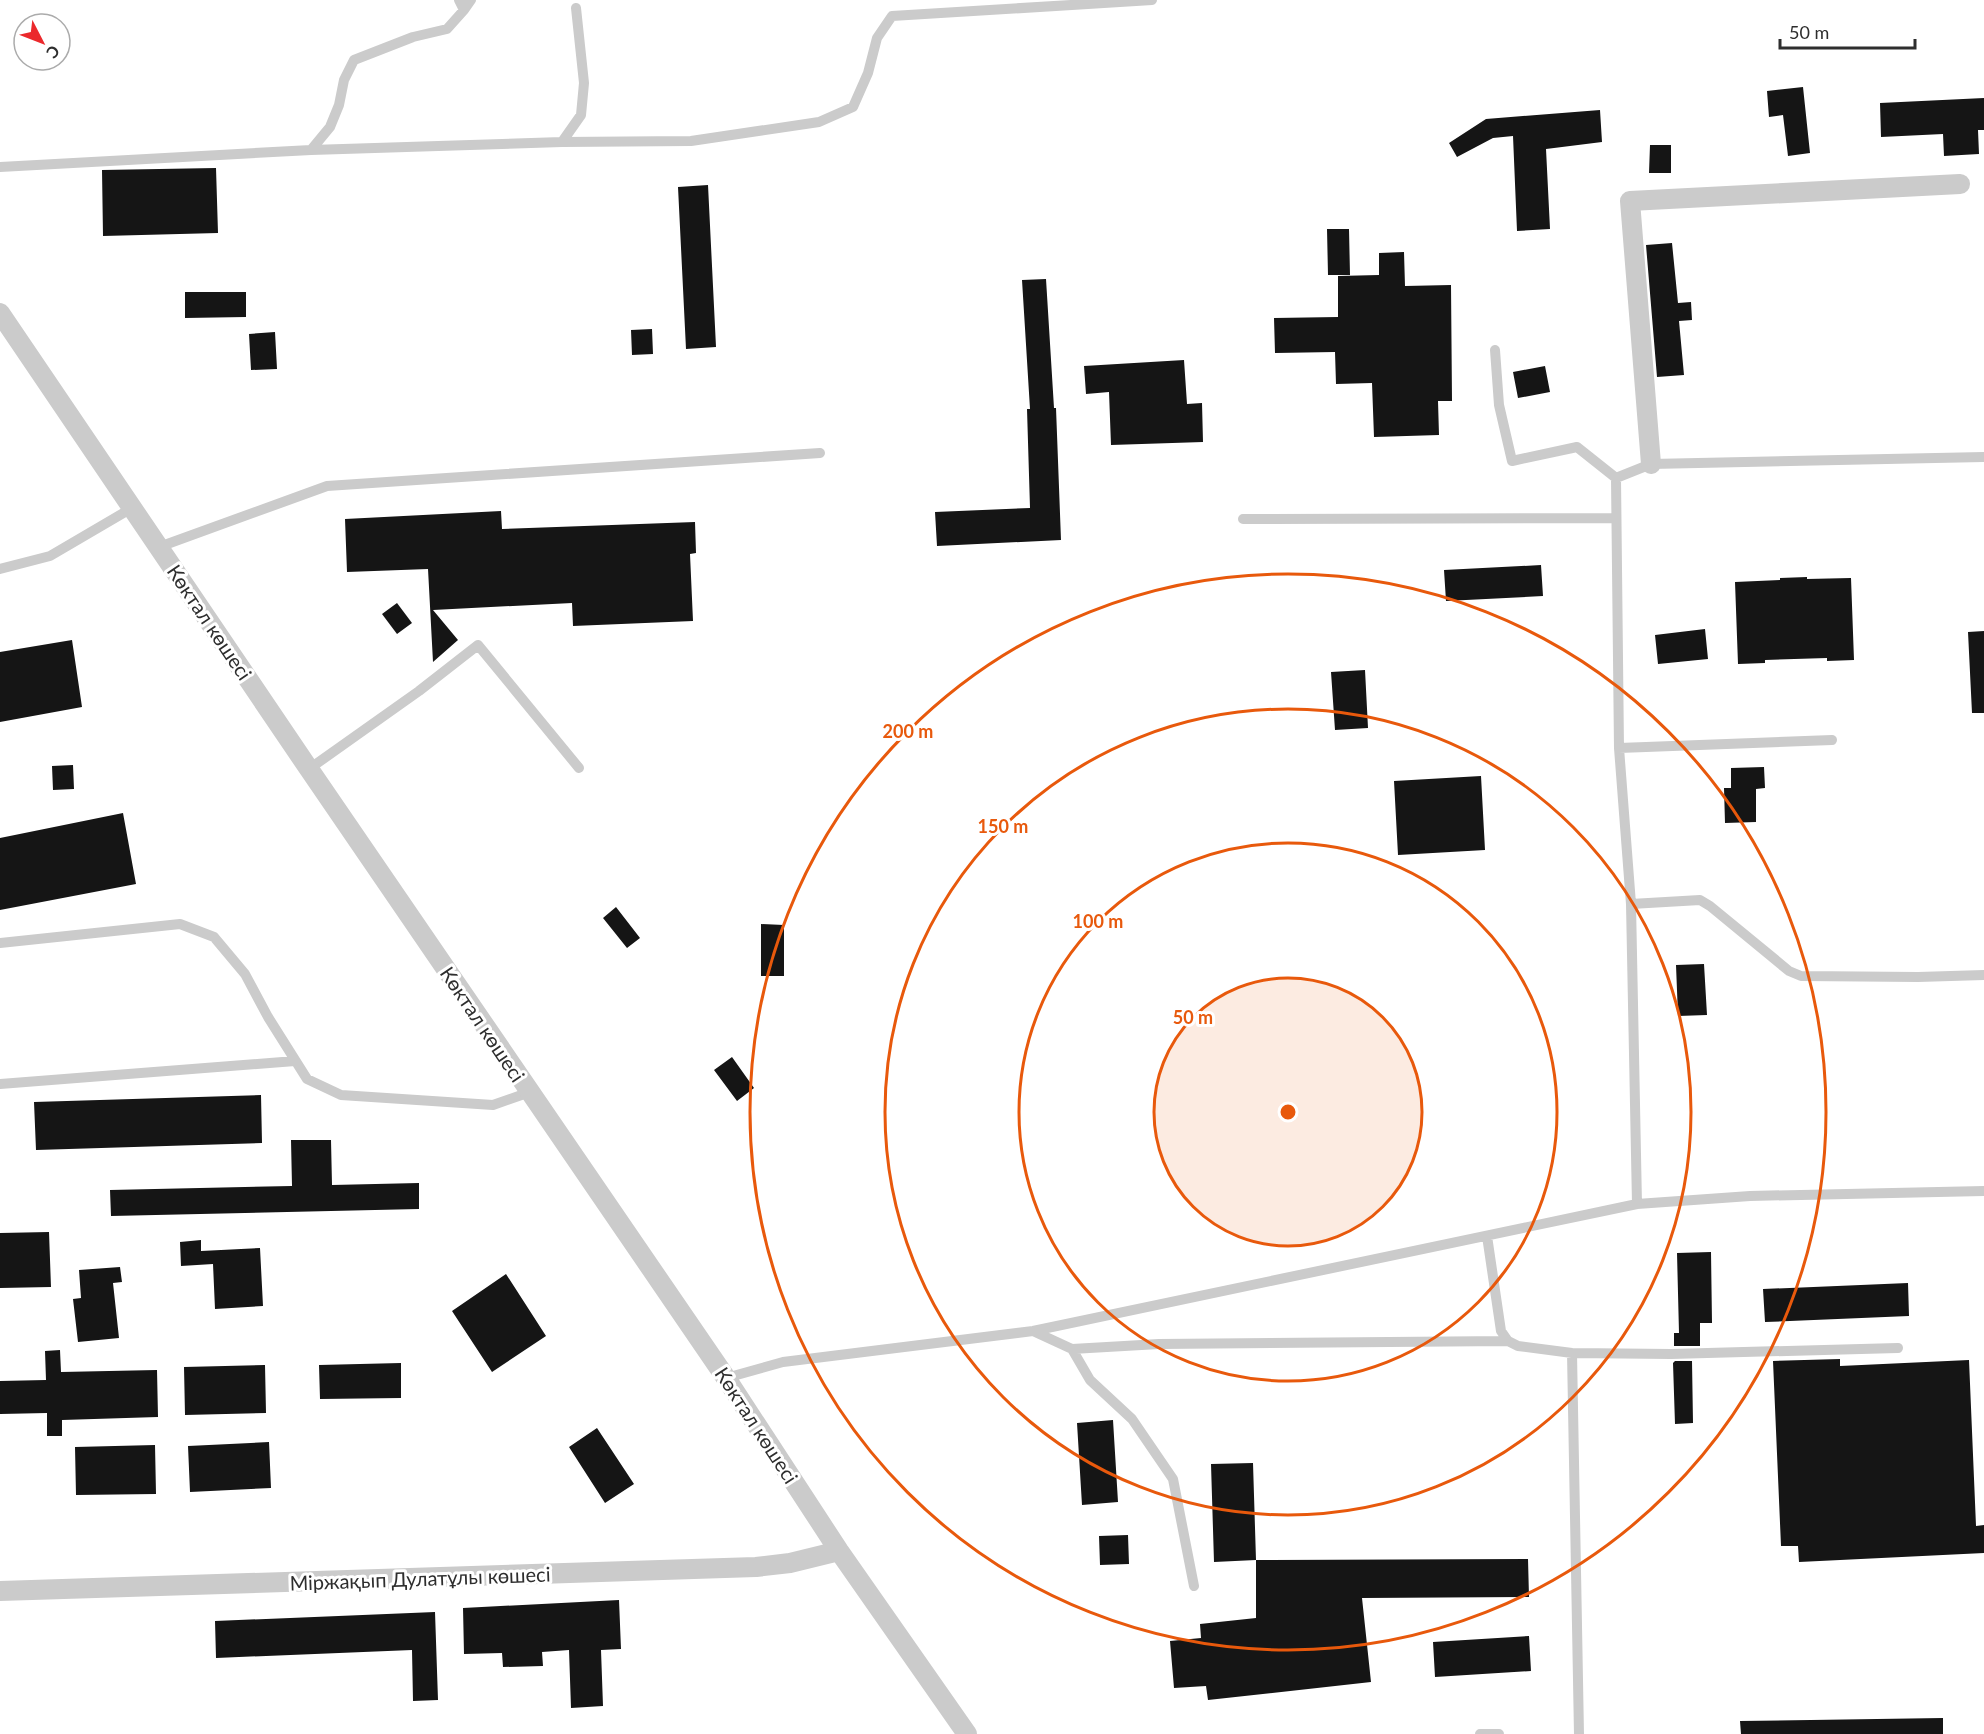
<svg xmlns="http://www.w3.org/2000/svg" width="1984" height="1734" font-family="Lato,sans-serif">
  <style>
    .building { fill: #151515 }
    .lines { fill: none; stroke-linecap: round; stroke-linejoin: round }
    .service { stroke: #cbcbcb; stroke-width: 10 }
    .minor { stroke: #cbcbcb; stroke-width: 20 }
    .ring { fill: none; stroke: #e8590c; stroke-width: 3 }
    .labels { text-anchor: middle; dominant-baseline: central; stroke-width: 6; stroke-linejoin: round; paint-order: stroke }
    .street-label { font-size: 20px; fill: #2e2e2e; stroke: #fff }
    .centre { fill: #e8590c; stroke: #fff; stroke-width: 3 }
    .ring-label { font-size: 18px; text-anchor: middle; font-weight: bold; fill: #e8590c; stroke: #fff; stroke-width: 6; stroke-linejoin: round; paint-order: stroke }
  </style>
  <rect width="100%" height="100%" fill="#fff"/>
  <path class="building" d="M1803 87 1810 153 1788 156 1783 115 1769 117 1767 91Z
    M1984 98V130H1978L1979 154 1944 156 1943 134 1881 137 1880 103Z
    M1600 110 1602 142 1546 149 1550 229 1517 231 1513 136 1493 138 1457 157 1449 143 1486 119Z
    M1650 145H1671V173H1649Z
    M216 168 218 233 103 236 102 170Z
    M708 185 716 347 686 349 678 187Z
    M1327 229H1349L1350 275H1328Z
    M1672 243 1678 303 1691 302 1692 320 1679 321 1684 375 1657 377 1646 245Z
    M1404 252 1405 286 1451 285 1452 401H1438L1439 435 1374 437 1372 383 1336 384 1335 352 1275 353 1274 318 1338 317V276L1379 275V253Z
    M1046 279 1054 408H1056L1061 540 937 546 935 512 1030 508 1027 409H1030L1022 280Z
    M185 292H246V317L185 318Z
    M652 329 653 354 632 355 631 330Z
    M275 332 277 369 251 370 249 334Z
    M1184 360 1187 404 1202 403 1203 442 1111 445 1109 392 1086 394 1084 366Z
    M1545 366 1550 392 1518 398 1513 372Z
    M501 511 502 529 695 522 696 553 690 554 693 621 573 626 572 603 433 610 458 640 433 662 428 569 347 572 345 519Z
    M1541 565 1543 596 1446 601 1444 570Z
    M1807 577V579L1851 578 1854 660 1827 661V658L1765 660V663L1738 664 1735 582 1780 580V578Z
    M397 603 412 623 397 634 382 614Z
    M1705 629 1708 659 1658 664 1655 635Z
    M1984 631V713H1972L1968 632Z
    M72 640 82 707 0 722V652Z
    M1365 670 1368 728 1335 730 1331 672Z
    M73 765 74 789 53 790 52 766Z
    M1764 767 1765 788 1756 789V822L1725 823 1724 788H1731V768Z
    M1481 776 1485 850 1398 855 1394 781Z
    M123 813 136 884 0 910V838Z
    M616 907 640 938 627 948 603 918Z
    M761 924 784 925V976H761Z
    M1704 964 1707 1015 1678 1016 1676 965Z
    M732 1057 754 1088 737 1101 714 1070Z
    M261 1095 262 1143 36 1150 34 1102Z
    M291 1140H331L332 1185 419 1183V1209L111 1216 110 1190 292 1186Z
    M49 1232 51 1287 0 1288V1233Z
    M201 1240V1251L260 1248 263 1306 215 1309 213 1264 181 1266 180 1242Z
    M1711 1252 1712 1323H1700V1346H1674V1333H1679L1677 1253Z
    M120 1267 122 1282 113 1283 119 1338 78 1342 73 1299 81 1298 79 1270Z
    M506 1274 546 1336 492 1372 452 1311Z
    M1908 1283 1909 1316 1765 1322 1763 1289Z
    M60 1350 61 1372 157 1370 158 1417 62 1420V1436H47V1413L0 1414V1381L46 1380 45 1351Z
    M1840 1359V1366L1969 1360 1976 1526 1984 1525V1553L1799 1562 1798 1546H1781L1773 1361Z
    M1675 1361H1692L1693 1423 1675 1424 1673 1363Z
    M401 1363V1398L320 1399 319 1365Z
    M265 1365 266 1413 185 1415 184 1367Z
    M1113 1420 1118 1502 1082 1505 1077 1423Z
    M597 1428 634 1484 605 1503 569 1447Z
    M269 1442 271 1488 190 1492 188 1446Z
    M155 1445 156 1494 76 1495 75 1447Z
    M1253 1463 1256 1560 1214 1562 1211 1464Z
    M1128 1535 1129 1564 1100 1565 1099 1536Z
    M1528 1559 1529 1597 1362 1598 1371 1682 1208 1700 1206 1686 1174 1688 1170 1641 1201 1638 1200 1624 1256 1618V1560Z
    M619 1600 621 1649 601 1650 603 1706 571 1708 569 1650 542 1652 543 1666 503 1667 502 1653 464 1654 463 1608Z
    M435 1612 438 1700 413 1701 412 1650 216 1658 215 1621Z
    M1529 1636 1531 1671 1435 1677 1433 1642Z
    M1943 1718V1734H1741L1740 1721Z"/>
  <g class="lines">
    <path class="service" d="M464 10 471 0
      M562 142 581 115 584 83 576 8
      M311 150 330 127 339 105 344 80 354 60 413 37 447 29 464 10 459 0
      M0 167 311 150 562 142 691 141 819 122 853 107 868 73 877 38 892 16 1152 0
      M1495 350 1499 405 1512 461 1577 447 1616 478
      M1243 519 1616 518
      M159 547 327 486 820 453
      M0 569 50 556 132 508
      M1619 748 1832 740
      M309 769 419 691 478 645 579 768
      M1631 904 1700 900 1710 906 1789 971 1801 976 1918 977 1984 975
      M0 943 180 924 214 937 245 974 268 1017 307 1079 341 1095 493 1105 530 1092
      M0 1084 295 1061
      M1637 1204 1750 1196 1984 1191
      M1487 1236 1501 1331 1508 1341 1518 1346 1572 1353 1671 1354 1898 1348
      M1033 1331 1072 1349 1159 1344 1508 1341
      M1072 1349 1090 1380 1132 1419 1173 1479 1194 1586
      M1572 1353 1579 1734
      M726 1378 783 1362 1033 1331 1637 1204 1631 904 1619 748 1616 478 1651 464 1984 457
      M1480 1734H1499"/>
    <path class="minor" d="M0 313 309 769 726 1378 839 1551 967 1734
      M1651 464 1630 201 1960 184
      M0 1591 756 1567 790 1563 839 1551"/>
  </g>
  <circle cx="1288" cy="1112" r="134" fill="#e8590c" fill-opacity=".12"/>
  <g class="ring">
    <circle cx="1288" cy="1112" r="134"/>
    <circle cx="1288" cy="1112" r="269"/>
    <circle cx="1288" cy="1112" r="403"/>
    <circle cx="1288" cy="1112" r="538"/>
  </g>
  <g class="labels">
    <g class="street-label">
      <text transform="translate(210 622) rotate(56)">Көктал көшесі</text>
      <text transform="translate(483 1024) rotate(56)">Көктал көшесі</text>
      <text transform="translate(757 1425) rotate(57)">Көктал көшесі</text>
      <text transform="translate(420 1578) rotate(-2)">Міржақып Дулатұлы көшесі</text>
    </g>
  </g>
  <circle cx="1288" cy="1112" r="9" class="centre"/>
  <g class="ring-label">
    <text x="908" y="738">200 m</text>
    <text x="1003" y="833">150 m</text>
    <text x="1098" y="928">100 m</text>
    <text x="1193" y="1024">50 m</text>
  </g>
  <g transform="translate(42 42) rotate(132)"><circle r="28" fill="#ffffff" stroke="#ababab" stroke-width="1.5"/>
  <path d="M0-4.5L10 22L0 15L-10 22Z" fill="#eb292c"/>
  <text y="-9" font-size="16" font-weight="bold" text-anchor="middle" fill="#2e2e2e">С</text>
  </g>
  <path d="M1780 39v9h135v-9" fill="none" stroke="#2e2e2e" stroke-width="3"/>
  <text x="1789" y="39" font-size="18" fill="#2e2e2e" stroke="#ffffff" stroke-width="4.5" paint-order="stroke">50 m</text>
</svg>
